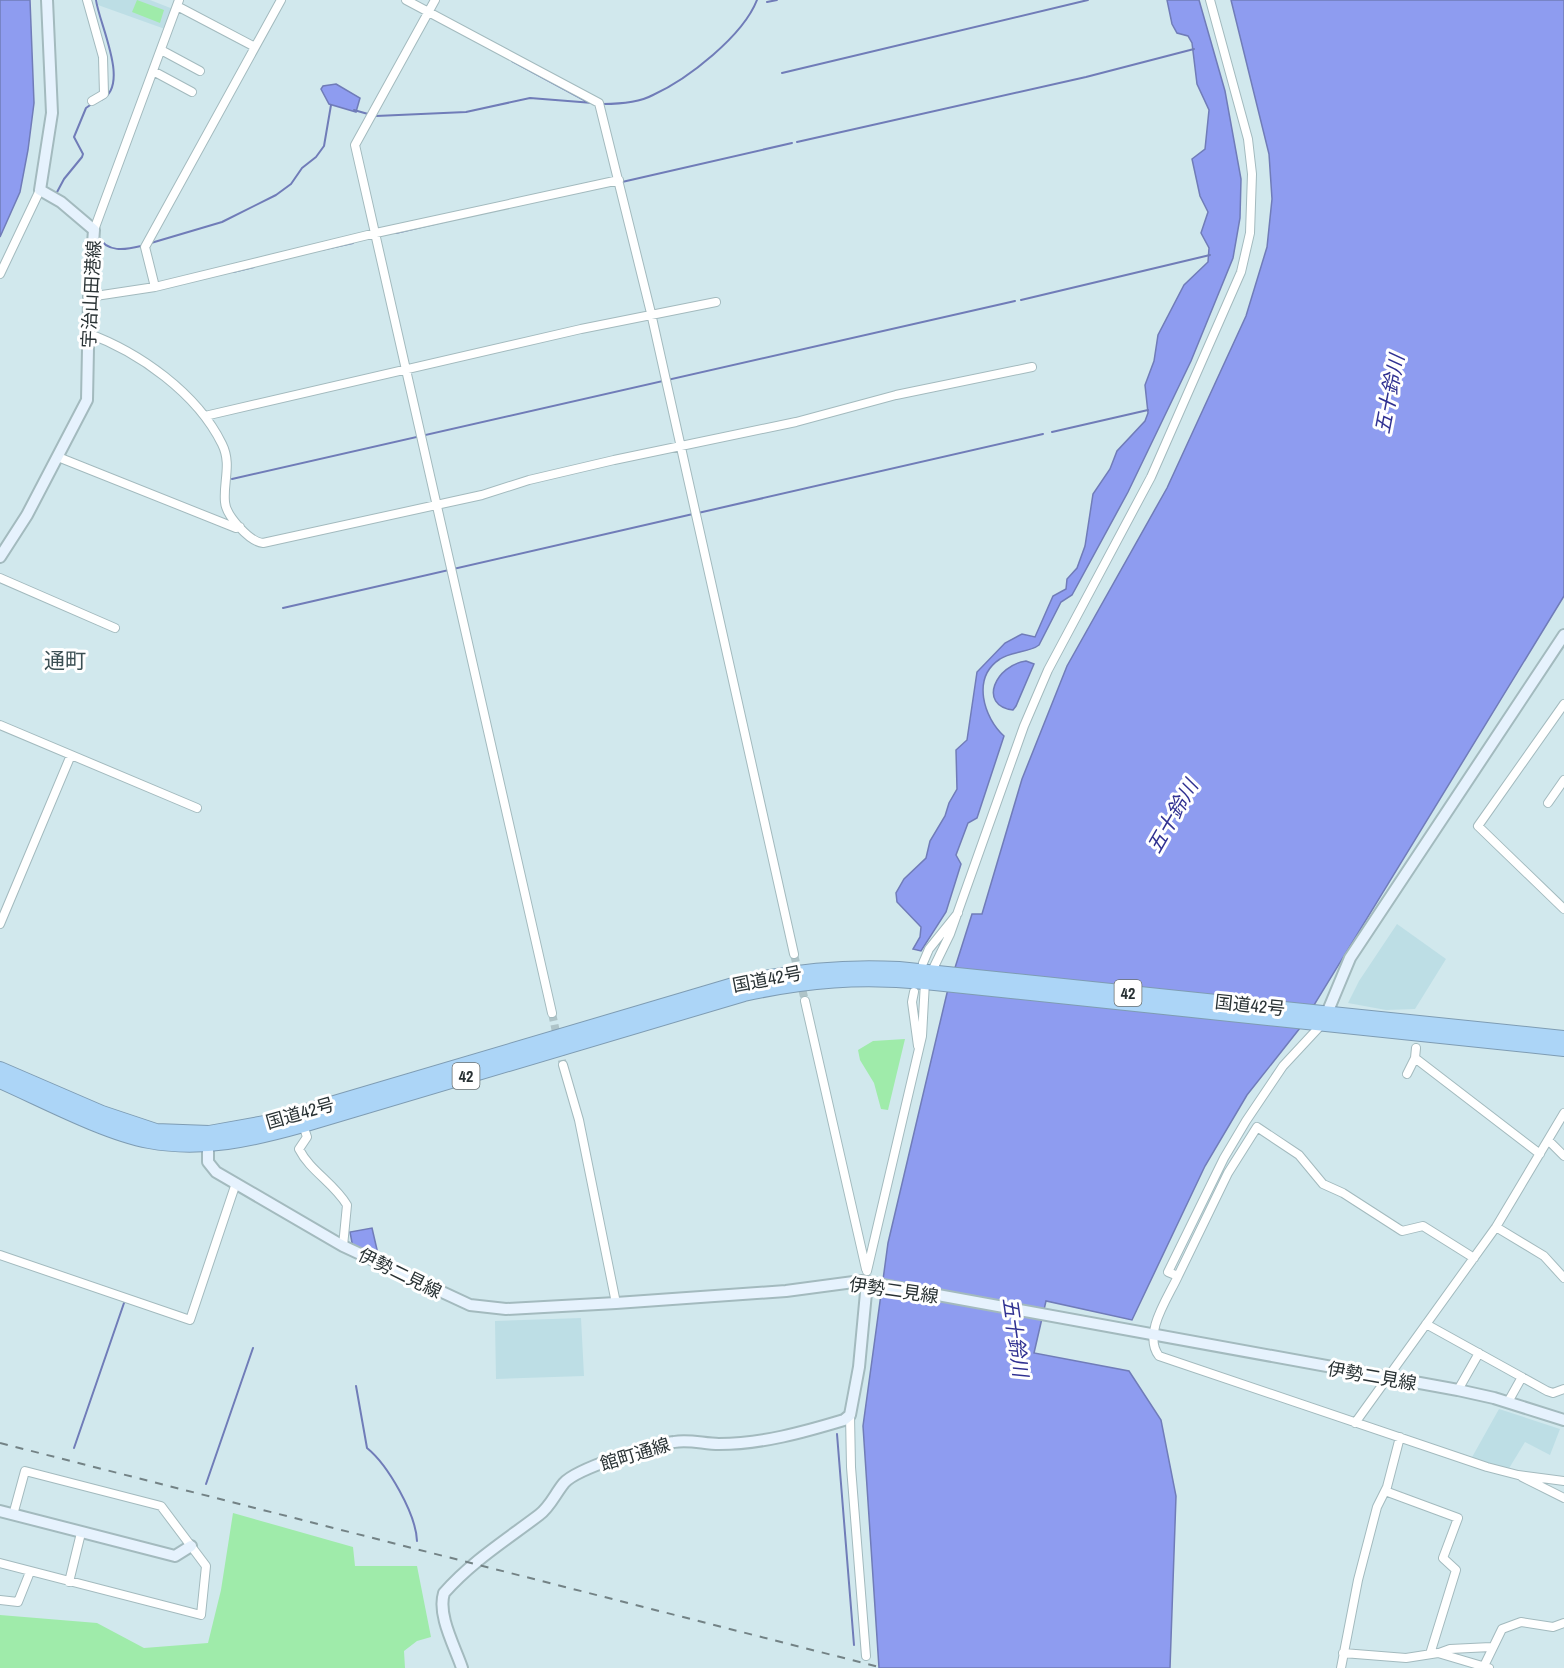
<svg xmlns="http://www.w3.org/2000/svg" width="1564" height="1668" font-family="'Archivo Narrow','Noto Sans JP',sans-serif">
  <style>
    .built { fill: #bddee5 }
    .green { fill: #9febaa }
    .water { fill: #8e9cf0; stroke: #707cb8; stroke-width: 1.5 }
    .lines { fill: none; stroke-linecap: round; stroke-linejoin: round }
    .stream { stroke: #707cb8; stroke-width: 2 }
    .street-tunnel { stroke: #afc4c8; stroke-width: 8; stroke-dasharray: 8 4; stroke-linecap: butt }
    .street-casing { stroke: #a3babe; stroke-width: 10 }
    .secondary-casing { stroke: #a3babe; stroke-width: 14 }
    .highway-casing { stroke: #7e9cb3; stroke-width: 16 }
    .street { stroke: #fff; stroke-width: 8 }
    .secondary { stroke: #e6f2fd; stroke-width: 10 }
    .highway { stroke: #acd5f7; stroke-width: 14 }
    .rail { stroke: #738285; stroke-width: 2; stroke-dasharray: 8 8; stroke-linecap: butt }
    .labels { text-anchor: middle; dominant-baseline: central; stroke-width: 6; stroke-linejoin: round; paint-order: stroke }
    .shield { fill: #fff; stroke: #697071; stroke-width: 1.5 }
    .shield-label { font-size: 16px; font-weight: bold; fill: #293234 }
    .street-label { font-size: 18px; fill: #293234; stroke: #fff }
    .water-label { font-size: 20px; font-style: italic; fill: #303191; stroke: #fff }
    .quarter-label { font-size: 21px; fill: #3b4f53; stroke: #fff }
  </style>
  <rect width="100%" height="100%" fill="#d1e8ed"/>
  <path class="built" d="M98 0H150L173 9 165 29 98 5Z
    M1397 924 1446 959 1415 1009 1386 1010 1348 1003 1359 981Z
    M581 1318 584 1376 496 1379 495 1321Z
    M1499 1409 1560 1429 1550 1455 1525 1442 1508 1470 1471 1459Z"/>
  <path class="green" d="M137 0 164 10 160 23 132 12Z
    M905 1039 888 1110 881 1109 874 1083 860 1060 858 1050 873 1041Z
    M233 1513 353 1547 355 1566H417L431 1637 417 1641 404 1651 405 1668H0V1615L97 1623 144 1648 208 1643 221 1590Z"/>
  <path class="water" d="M0 0H30L34 103 28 150 20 192 0 237Z
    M1167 0H1199L1225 91 1241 179 1240 218 1233 258 1191 361 1128 492 1072 595 1061 602 1039 645C1029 653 1011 651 1000 659 971 678 984 718 1004 736L977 818 968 823 956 855 961 864 946 912 921 951 913 949 920 937 921 927 897 902 896 893 904 879 926 858 930 841 945 816 949 803 957 789 956 750 967 740 977 672 1005 643 1022 634 1035 637 1053 596 1066 589 1067 579 1077 568 1085 546 1093 494 1110 469 1117 451 1145 421 1148 413 1145 385 1154 361 1158 335 1184 285 1208 262 1209 248 1201 233 1208 212 1200 196 1192 159 1205 149 1209 110 1197 84 1192 43 1188 36 1177 33 1172 24Z
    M1231 0H1564V596L1300 1028 1247 1095 1205 1166 1132 1320 1046 1301 1034 1353 1129 1371 1161 1420 1176 1496 1170 1668H879L863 1426 888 1243 947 993 972 914H982L1022 779 1067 666 1167 488 1246 316 1267 247 1272 199 1269 154Z
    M336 84 360 98 356 112 329 104 321 89 323 86Z
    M1026 661 1034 664 1016 706 1013 710C977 705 996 665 1026 661Z
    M372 1228 378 1254 396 1264 395 1269 353 1248 350 1232Z"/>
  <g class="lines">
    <path class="stream" d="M96 0C99 24 131 86 101 100
      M767 2 777 0
      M512 61 586 101
      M782 73 1088 0
      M603 104C620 104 638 103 653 95 688 79 743 36 757 0
      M354 110 368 114
      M376 116 466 112 530 98 593 103
      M797 142 1086 77 1194 49
      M622 182 792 143
      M56 194 64 179 82 157 83 154 74 137 86 108 93 103
      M396 233 460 218
      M98 236C107 253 125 250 141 246
      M151 243 222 222 276 195 291 184 302 168 316 157 324 146 331 105
      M321 250 353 243
      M233 272 254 267
      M1021 300 1210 255
      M1052 432 1148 410
      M232 479 1015 301
      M698 513 1043 434
      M283 608 693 514
      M356 1386 367 1448C388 1465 416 1514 417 1541
      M837 1434 854 1645
      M74 1448 124 1303
      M206 1484 253 1348"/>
    <path class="street-tunnel" d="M794 954 805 1001
      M552 1013 563 1065"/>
    <g class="street-casing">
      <path id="street" d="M87 0 103 57 104 94 92 101
        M406 0 599 103 651 313 794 954
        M435 0 355 145 552 1013
        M177 6 255 47
        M161 50 200 71
        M153 71 192 92
        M94 230 179 0
        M0 274 40 190
        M155 287 145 247 281 0
        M89 297 155 287 376 233 619 180
        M87 333C139 352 197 393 222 444 232 464 223 482 225 502 226 516 250 542 263 543L482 495 529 480 614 460 796 422 896 395 1032 367
        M205 416 581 329 716 302
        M58 457 236 528 240 527
        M0 578 115 628
        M1564 704 1478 826 1564 909
        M0 725 197 808
        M1548 803 1564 780
        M0 924 71 755
        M923 963 929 949 958 913
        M931 973 950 934 1024 726 1048 670 1151 477 1241 272 1250 233 1252 174 1248 139 1210 0
        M914 992 912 1002 918 1046
        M805 1001 866 1269
        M1323 1023 1283 1066 1246 1121 1224 1158 1168 1272 1178 1276C1168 1298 1142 1334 1159 1356L1487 1467 1518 1475 1564 1481
        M1416 1048 1415 1058 1540 1154
        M563 1065 579 1120 616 1303
        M1407 1074 1415 1058
        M303 1125 307 1137 299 1149C310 1171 334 1183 347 1205L343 1246
        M1548 1140 1564 1156
        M1496 1227 1544 1256 1564 1278
        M0 1255 190 1320 236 1183
        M867 1271 922 1036 925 982
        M1178 1276 1228 1173 1257 1127 1299 1155 1323 1184 1343 1193 1402 1231 1423 1226 1474 1258
        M1426 1324 1547 1391 1553 1393 1564 1389
        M1458 1390 1479 1353
        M1508 1402 1522 1377
        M850 1415 851 1467 866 1656
        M1355 1423 1496 1227 1564 1113
        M1522 1477 1564 1498
        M1385 1491 1458 1518 1443 1558 1456 1570 1430 1654
        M0 1563 201 1615 206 1566 161 1506 25 1471 13 1515
        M69 1582 81 1533
        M0 1600 18 1602 30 1572
        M1343 1653 1406 1658 1438 1653 1489 1668
        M1439 1653 1450 1649 1491 1647
        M1484 1666 1502 1629 1521 1622 1553 1627 1564 1623
        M1341 1668 1358 1580 1377 1507 1387 1487 1400 1437"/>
    </g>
    <g class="secondary-casing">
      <path id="secondary" d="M0 557 27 515 87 400 89 297 94 230 61 202 40 190 52 113 47 0
        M1325 1018 1350 958 1564 635
        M208 1138V1162L216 1172 343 1246 470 1305 506 1309 616 1303 786 1291 861 1281 1458 1390 1494 1398 1564 1420
        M0 1511 175 1556 191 1546
        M462 1668C455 1647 437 1615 444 1593 471 1562 506 1540 539 1515 550 1507 555 1494 564 1483 577 1468 652 1445 674 1442 689 1439 704 1444 719 1444 762 1444 804 1432 844 1420L850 1415 859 1367 867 1282"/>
    </g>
    <g class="highway-casing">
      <path id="highway" d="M0 1069 102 1113 156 1131 209 1133 270 1122 740 983C793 971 845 966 899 969L1564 1038
        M0 1081C43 1100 105 1133 149 1141 202 1151 253 1139 303 1125L744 994C807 980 860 976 925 982L1564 1049"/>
    </g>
    <use href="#street" class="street"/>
    <use href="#secondary" class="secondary"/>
    <use href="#highway" class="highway"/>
    <path class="rail" d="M0 1443 883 1668"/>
  </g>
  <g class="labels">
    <g class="shield">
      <rect x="1114.5" y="980" width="27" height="26" rx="4.5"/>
      <rect x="452.5" y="1063" width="27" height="26" rx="4.5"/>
    </g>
    <g class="shield-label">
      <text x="1128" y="993">42</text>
      <text x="466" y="1076">42</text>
    </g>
    <g class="street-label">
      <text transform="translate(91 294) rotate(-87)">宇治山田港線</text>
      <text transform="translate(767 979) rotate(-11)">国道42号</text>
      <text transform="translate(1250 1005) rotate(6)">国道42号</text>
      <text transform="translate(300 1113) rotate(-16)">国道42号</text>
      <text transform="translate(400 1273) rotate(26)">伊勢二見線</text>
      <text transform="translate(894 1290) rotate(8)">伊勢二見線</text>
      <text transform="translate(1372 1376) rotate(10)">伊勢二見線</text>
      <text transform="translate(635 1454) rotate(-17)">館町通線</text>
    </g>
    <g class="water-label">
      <text transform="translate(1389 394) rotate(-79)">五十鈴川</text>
      <text transform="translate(1172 816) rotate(-60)">五十鈴川</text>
      <text transform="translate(1016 1337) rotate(82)">五十鈴川</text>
    </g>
    <g class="quarter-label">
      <text x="65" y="660">通町</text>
    </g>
  </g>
</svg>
